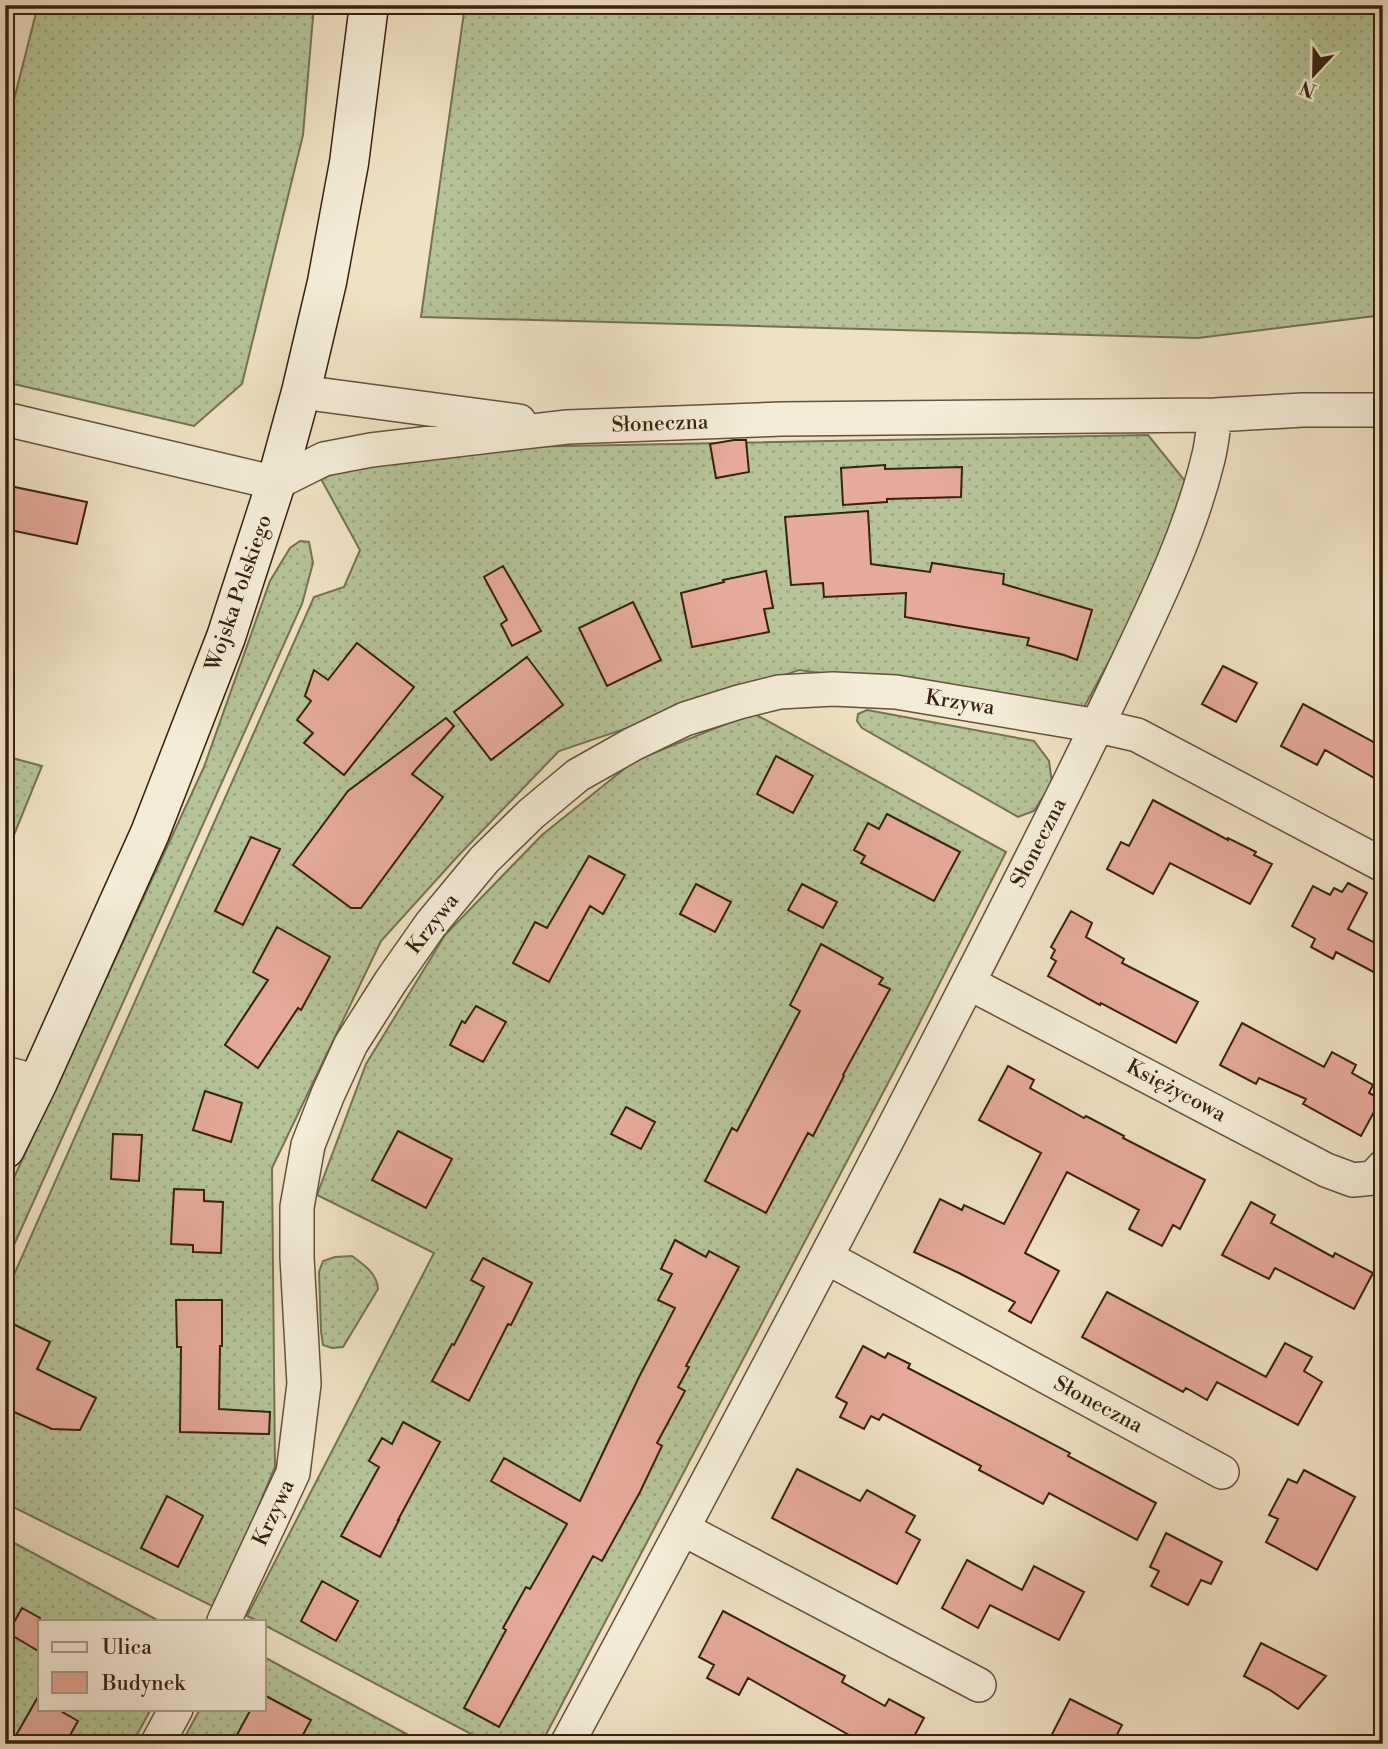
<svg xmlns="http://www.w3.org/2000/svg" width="1388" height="1749" font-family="'Libre Bodoni',serif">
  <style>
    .grass { fill: url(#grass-dots); stroke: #767252; stroke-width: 2 }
    .building { fill: #e5aa98; stroke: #37210f; stroke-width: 2 }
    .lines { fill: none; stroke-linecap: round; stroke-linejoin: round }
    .street-casing { stroke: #65513c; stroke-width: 36 }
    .secondary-casing { stroke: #37210f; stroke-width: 41 }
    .street { stroke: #f5ecd7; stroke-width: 33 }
    .secondary { stroke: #f5ecd7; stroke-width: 38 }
    .labels { text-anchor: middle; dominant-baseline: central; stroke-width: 5; stroke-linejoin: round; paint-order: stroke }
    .street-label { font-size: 21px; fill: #37210f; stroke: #f5ecd7 }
  </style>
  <defs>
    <pattern id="grass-dots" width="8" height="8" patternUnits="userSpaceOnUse" patternTransform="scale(1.75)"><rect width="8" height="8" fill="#b5c396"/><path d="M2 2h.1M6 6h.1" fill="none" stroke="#9ca780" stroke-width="1.8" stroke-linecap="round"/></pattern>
  </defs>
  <rect width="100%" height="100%" fill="#efe1c1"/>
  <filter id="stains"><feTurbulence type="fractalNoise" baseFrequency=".00286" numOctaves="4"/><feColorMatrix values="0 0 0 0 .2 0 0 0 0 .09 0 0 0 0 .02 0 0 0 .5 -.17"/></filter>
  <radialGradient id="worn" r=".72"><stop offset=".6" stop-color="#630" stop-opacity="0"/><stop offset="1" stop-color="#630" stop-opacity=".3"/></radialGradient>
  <path class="grass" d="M38 5H314L303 135 242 384 194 426 5 382V135Z
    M465 5H1383V315L1198 338 421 317Z
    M1148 435 1185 481 1150 586 1083 709 799 670 559 751 457 857 381 941 272 1168 275 1467 216 1608 5 1503V1295L314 597 344 587 360 550 321 479 363 462 514 447Z
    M300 541 309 542 313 563 302 604 5 1265V1197L204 767 270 581 290 548Z
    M867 710 1034 741 1049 761 1052 783 1034 811 1018 817 862 728 857 721 858 714Z
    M753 713 1006 852 918 1026 541 1744H490L264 1625V1621H258L247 1616 434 1253 317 1195 366 1064 445 935 542 835 634 761Z
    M5 756 42 766 5 857Z
    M352 1256C364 1265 377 1273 378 1289L343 1347 332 1348 323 1345 321 1331 319 1272 323 1261 335 1257Z
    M5 1538 159 1621H40V1709H151L132 1744H5Z
    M264 1657 425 1744H181L200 1709H264Z"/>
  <path class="building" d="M734 440H746L749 472 716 478 710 444Z
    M885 465V469L962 467 961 497 887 499V502L843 505 841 468Z
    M5 485 87 502 77 544 5 529Z
    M868 511 871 564 930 572 932 563 1004 574 1003 584 1092 610 1077 660 1064 655 1027 645 1029 638 905 617 906 593 824 597 823 583 791 585 785 517Z
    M503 566 541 631 512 646 501 624 507 620 484 577Z
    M766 571 773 608 764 609 769 632 692 647 681 593 724 582 723 580Z
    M633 602 661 660 607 686 579 628Z
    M357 643 414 687 344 775 304 743 313 733 297 720 311 701 305 696 314 670 328 680Z
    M527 657 563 705 491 760 454 712Z
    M1223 666 1257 683 1236 722 1202 704Z
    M1303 704 1383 747V783L1325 750 1317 765 1281 746Z
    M446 718 454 726 412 774 443 797 361 908H351L293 865 348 791Z
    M776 756 813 776 793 813 757 794Z
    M1153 800 1228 840V838L1256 852 1254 855 1272 864 1250 904 1170 863 1153 894 1107 869 1121 842 1129 846Z
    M887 814 960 852 934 901 861 863 865 856 854 850 868 823 879 829Z
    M251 837 280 849 243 925 215 911Z
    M589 856 625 875 603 914 590 906 549 982 513 963 535 922 547 928Z
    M1348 883 1367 893 1348 929 1383 947V977L1336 952 1333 959 1311 947 1315 939 1292 926 1313 886 1330 895 1334 888 1342 892Z
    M696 884 731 902 715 932 680 914Z
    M802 884 837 902 823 928 788 910Z
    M1071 911 1092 923 1086 937 1124 959 1122 963 1198 1002 1176 1043 1101 1003 1100 1005 1048 976 1056 961 1051 958 1055 950 1051 947Z
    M277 927 330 957 301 1010 298 1008 258 1068 225 1045 268 980 253 972Z
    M821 944 883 978 879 984 890 989 843 1075 844 1076 813 1136 808 1133 766 1213 705 1181 732 1128 737 1131 800 1011 790 1005Z
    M476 1006 506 1022 483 1062 450 1045 462 1021 465 1023Z
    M1242 1023 1324 1067 1332 1052 1356 1065 1352 1073 1373 1085 1369 1093 1381 1099 1361 1136 1303 1104 1306 1099 1259 1078 1256 1084 1220 1065Z
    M1008 1066 1034 1080 1030 1088 1084 1118 1086 1116 1124 1136 1123 1138 1205 1180 1180 1229 1173 1225 1162 1246 1129 1229 1139 1210 1067 1172 1025 1253 1059 1271 1031 1323 1009 1311 1015 1302 959 1273 914 1252 940 1199 962 1210 964 1205 1004 1224 1041 1153 979 1120Z
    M205 1091 242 1103 231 1142 193 1130Z
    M626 1107 655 1122 641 1149 611 1134Z
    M398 1131 452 1159 426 1208 372 1180Z
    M113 1134 142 1135 139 1181 111 1179Z
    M174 1189 204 1190V1201L223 1202 221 1253 193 1252V1245L171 1244Z
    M1251 1202 1275 1215 1271 1223 1333 1257 1335 1253 1373 1273 1354 1309 1275 1268 1269 1279 1222 1255Z
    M675 1240 706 1257 709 1251 739 1267 686 1366 689 1367 678 1387 685 1391 657 1443 662 1446 640 1492 602 1561 593 1556 499 1727 464 1708 506 1630 503 1628 526 1587 530 1589 567 1524 491 1481 504 1458 580 1501 639 1377 675 1308 658 1300 672 1274 661 1269Z
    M483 1258 532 1283 511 1325 508 1324 469 1401 432 1381 452 1344 454 1345 484 1287 471 1280Z
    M1107 1292 1266 1377 1285 1343 1312 1357 1304 1371 1322 1382 1298 1425 1217 1382 1207 1400 1186 1388 1183 1392 1082 1337Z
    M176 1300H222V1346H220L219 1409 270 1412 269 1434 180 1432 181 1347H177Z
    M5 1320 50 1342 37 1369 96 1398 80 1430 52 1429 5 1408Z
    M863 1346 885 1358 888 1353 910 1364 908 1368 1070 1453 1068 1456 1156 1503 1137 1540 1049 1493 1043 1504 979 1470 981 1466 883 1414 879 1420 871 1416 864 1429 840 1417 847 1403 836 1397Z
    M403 1422 440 1442 398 1520H399L380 1557 341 1536 379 1467 369 1461 382 1438 392 1444Z
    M797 1469 860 1501 867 1490 915 1516 906 1532 920 1540 897 1584 772 1518Z
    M1304 1470 1355 1497 1317 1570 1266 1542 1278 1519 1269 1515 1288 1479 1297 1483Z
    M167 1496 203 1516 178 1567 141 1548Z
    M1166 1533 1222 1562 1211 1584 1201 1580 1188 1605 1151 1586 1159 1571 1150 1567Z
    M967 1560 1022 1590 1034 1566 1084 1592 1059 1640 990 1605 978 1628 942 1608Z
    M322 1581 358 1601 336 1641 301 1621Z
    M22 1608 40 1618V1652L8 1633Z
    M723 1611 845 1676 842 1682 885 1706 889 1699 924 1718 910 1744H865L748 1678 739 1695 707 1678 714 1665 699 1657Z
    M1261 1643 1326 1676 1298 1709 1270 1690 1244 1676Z
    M264 1695 311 1720 298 1744H232L251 1709H264Z
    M38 1697 40 1699V1709H57L78 1721 65 1744H11Z
    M1070 1699 1122 1725 1112 1744H1047Z"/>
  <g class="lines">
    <g class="street-casing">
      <path id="street" d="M301 392 519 421
        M5 419 276 483 324 459 371 450 567 427 782 419 1215 415 1303 410H1383
        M969 983 1326 1170 1353 1180 1373 1178 1383 1167
        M5 1073 38 1082
        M826 1257 1222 1472
        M683 1529 979 1685
        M224 1621 293 1473 304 1384 297 1257V1207L308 1145 328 1094 351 1044 391 981 431 924 484 860 531 814 578 775 633 744 685 719 739 702 779 692 833 689 896 692 1098 726 1137 735 1383 865
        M157 1744 176 1709
        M567 1744C719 1462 869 1179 1014 893 1053 816 1092 738 1129 659 1160 594 1191 529 1208 459 1212 444 1213 429 1215 415"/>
    </g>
    <g class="secondary-casing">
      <path id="secondary" d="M5 1149 38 1082 150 833 226 637 276 483 301 392 327 282 349 163 369 5"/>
    </g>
    <use href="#street" class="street"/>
    <use href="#secondary" class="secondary"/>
  </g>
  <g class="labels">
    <g class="street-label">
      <text transform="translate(660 424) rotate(-2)">Słoneczna</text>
      <text transform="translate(239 593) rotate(-71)">Wojska Polskiego</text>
      <text transform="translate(960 703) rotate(9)">Krzywa</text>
      <text transform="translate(1039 843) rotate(-63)">Słoneczna</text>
      <text transform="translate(433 924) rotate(-52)">Krzywa</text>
      <text transform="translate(1176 1091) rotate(28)">Księżycowa</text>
      <text transform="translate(1098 1405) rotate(28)">Słoneczna</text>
      <text transform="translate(274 1513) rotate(-65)">Krzywa</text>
    </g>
  </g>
  <rect width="1388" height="1749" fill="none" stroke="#efe1c1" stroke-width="28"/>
  <rect x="7" y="7" width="1374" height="1735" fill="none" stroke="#37210f" stroke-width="3.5"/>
  <rect x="14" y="14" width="1360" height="1721" fill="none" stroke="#37210f" stroke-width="2"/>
  <rect x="38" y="1620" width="228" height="91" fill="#f5ecd7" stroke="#a99b87" stroke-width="2"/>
  <rect x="52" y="1642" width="35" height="10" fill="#f5ecd7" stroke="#a99b87" stroke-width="2"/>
  <text x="102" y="1654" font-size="21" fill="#37210f">Ulica</text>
  <rect x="52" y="1672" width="35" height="21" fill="#e5aa98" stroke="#a99b87" stroke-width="2"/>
  <text x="102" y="1690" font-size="21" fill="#37210f">Budynek</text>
  <g transform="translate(1314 74) rotate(202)" stroke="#f5ecd7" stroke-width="5" paint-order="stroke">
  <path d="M0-5L12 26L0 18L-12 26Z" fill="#37210f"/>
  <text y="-10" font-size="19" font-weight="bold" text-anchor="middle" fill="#37210f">N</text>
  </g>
  <rect width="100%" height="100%" filter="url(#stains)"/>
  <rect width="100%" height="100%" fill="url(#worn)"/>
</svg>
